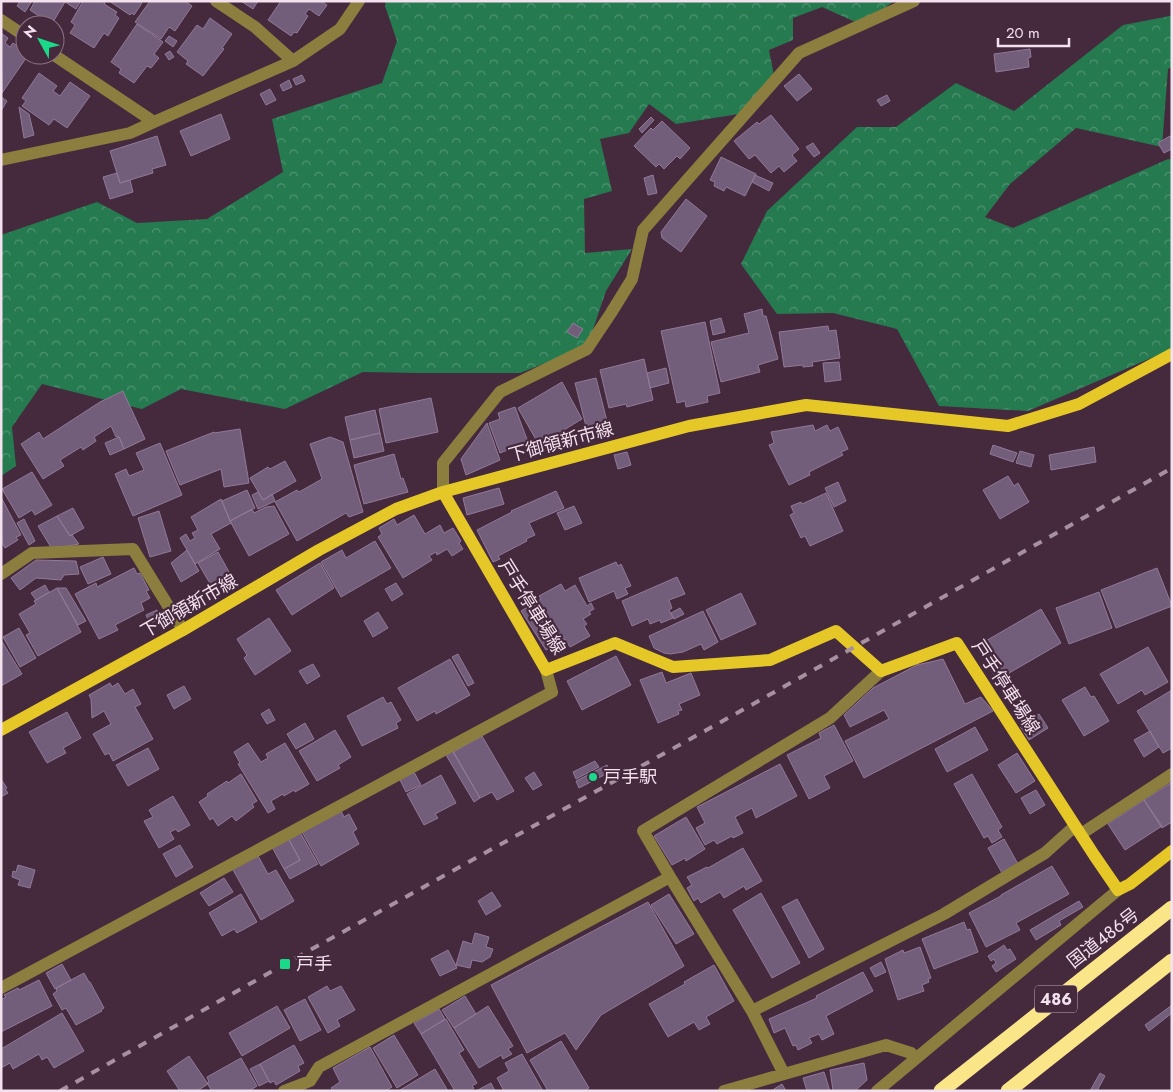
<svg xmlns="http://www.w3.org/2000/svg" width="1173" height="1092" font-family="Jost,'Noto Sans JP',sans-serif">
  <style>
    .forest { fill: url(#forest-crowns) }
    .building { fill: #725d7a; stroke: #917a98 }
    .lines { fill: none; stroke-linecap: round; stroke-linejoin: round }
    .minor { stroke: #8c7e3e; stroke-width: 12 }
    .major { stroke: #e5c727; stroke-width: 12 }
    .highway { stroke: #fae689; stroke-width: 15 }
    .rail { stroke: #a790a0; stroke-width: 4; stroke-dasharray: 9 9; stroke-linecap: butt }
    .poi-dot { fill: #1ad988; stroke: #45293d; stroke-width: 2 }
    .labels { text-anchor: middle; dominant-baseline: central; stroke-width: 4.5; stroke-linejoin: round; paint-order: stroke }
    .shield { fill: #45293d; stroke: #c0aab9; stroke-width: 1 }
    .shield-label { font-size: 16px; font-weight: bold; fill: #f4e1ee }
    .street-label { font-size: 18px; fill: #f4e1ee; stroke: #45293d }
    .poi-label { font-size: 18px; fill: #f4e1ee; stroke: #45293d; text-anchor: start }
  </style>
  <defs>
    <pattern id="forest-crowns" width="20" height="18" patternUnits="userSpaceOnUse" patternTransform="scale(1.25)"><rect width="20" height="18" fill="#257a50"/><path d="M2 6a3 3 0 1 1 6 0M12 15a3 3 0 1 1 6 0" fill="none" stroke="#509372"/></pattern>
  </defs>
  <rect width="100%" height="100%" fill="#45293d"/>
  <path class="forest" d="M386 1H894L862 25 822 7 793 18V40L769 50 776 86 745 113 676 124 649 104 629 133 600 139 612 191 584 199 585 253 632 249 606 291 587 347 520 373H418L363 372 285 409 181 389 142 409 42 384 12 427 16 466 1 476V235L97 202 137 223 207 219 283 172 272 119 382 83 397 41 385 6Z
    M1170 16H1172V67L1168 69 1162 147 1076 128 1010 184 985 217 1013 228 1168 159 1172 160V349L1028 411 939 406 897 329 833 313 777 314 741 264 767 211 857 127H896L956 83 1014 111 1123 25Z"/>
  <path class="building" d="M20 1H32L25 12 17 6Z
    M35 1H81L76 9 65 2 53 22 50 20 48 22 30 10Z
    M83 1H101L105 3 104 4 117 12 115 15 119 18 108 36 104 33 94 48 70 33 75 25 71 22Z
    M109 1H140L142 3 134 15 132 13 130 15Z
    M150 1H185L192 6 175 31 169 27 161 39 135 22Z
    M241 1H258L253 9Z
    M281 1H321L327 5 319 16 309 9 305 14 308 16 297 33 294 32 291 36 268 20Z
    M210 18 232 34 222 48 224 49 203 76 186 64 188 61 177 52 197 25 203 29Z
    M137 24 163 42 154 54 159 58 151 68 147 66 134 83 119 73 121 69 111 62Z
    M1 33 8 38 5 43 10 47 13 43 25 51 22 55 26 58 2 93Z
    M169 36 177 41 173 47 165 41Z
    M1030 49 1031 57 1028 58 1029 67 996 72 994 54Z
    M170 51 174 57 169 60 165 54Z
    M39 73 57 86 53 91 60 96 70 82 90 96 67 128 54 119 49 125 22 106 26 101 22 98Z
    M799 74 812 89 797 101 784 86Z
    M302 75 305 81 296 85 293 79Z
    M289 80 292 87 283 91 280 85Z
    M270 89 276 100 266 105 260 94Z
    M887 95 890 101 881 106 877 100Z
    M1 97 7 101 1 111Z
    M19 107 29 114 34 135 24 138Z
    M221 114 230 139 191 156 180 131Z
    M771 115 799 149 792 155 797 161 784 172 779 166 771 173 755 155 749 159 734 141 757 122 759 124Z
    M651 117 654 120 642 133 639 129Z
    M662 121 690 148 680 159 677 156 664 169 659 164 656 167 634 146 651 128 653 130Z
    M157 136 166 165 152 169 153 173 120 183 110 151Z
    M1170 136 1172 138V149L1164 153 1158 143Z
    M813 143 820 153 814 157 806 147Z
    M721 157 756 174 745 196 726 187 724 191 714 186 715 182 710 180Z
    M117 173 120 183 130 180 133 192 110 199 103 177Z
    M653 175 657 193 648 195 644 178Z
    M755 175 773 183 769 191 752 182Z
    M686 199 707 216 681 252 662 238 661 232Z
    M762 309 763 316H766L778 359 758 365 760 372 721 382 711 342 749 333 744 314Z
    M721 318 725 332 713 335 710 321Z
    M705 322 720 393 707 396 708 402 686 407 685 401 677 403 661 331Z
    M573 323 583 329 577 338 567 332Z
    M828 326 829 331 836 330 840 358 812 362 813 366 803 367V365L784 367 779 332Z
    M644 359 653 400 627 407 626 404 609 408 600 370Z
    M839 362 841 380 825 382 823 363Z
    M666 368 669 383 650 388 647 373Z
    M596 378 609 429 588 434 575 383Z
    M562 382 582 419 539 445 518 408Z
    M123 391 145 439 124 449 119 437 118 436 116 437 111 426 94 437 96 441 83 450 81 447 60 460 64 466 43 479 21 444 39 432 43 439 100 402Z
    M431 398 438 432 386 443 379 409Z
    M515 407 528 442 500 453 489 423 500 419 498 413Z
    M375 410 380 433 350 440 345 417Z
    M487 423 500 460 466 475 461 459Z
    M813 425 815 431 827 425 830 431 838 427 848 449 841 452 843 455 809 472 810 475 789 485 769 445 774 443 771 432Z
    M240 429 249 483 224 487 221 469 180 485 166 451 214 432V433Z
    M380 433 384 451 354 458 350 440Z
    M119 437 124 449 110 455 105 443Z
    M330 437 343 442 363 512 349 517 346 513 297 541 275 502 297 490 299 492 322 479 310 444Z
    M160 443 182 495 133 516 115 474 126 469 129 476 144 470 136 453Z
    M993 445 1017 453 1013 462 990 454Z
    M1094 447 1096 462 1051 470 1049 455Z
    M1020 451 1034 455 1031 467 1016 463Z
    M627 452 631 465 618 469 614 455Z
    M394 454 401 479 403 478 408 492 364 504 354 465Z
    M285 461 296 481 263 500 250 478 268 467 270 469Z
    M32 472 52 505 35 515 32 510 19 518 2 489Z
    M1008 476 1014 486 1018 483 1029 502 1000 519 983 490Z
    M838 482 846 501 834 507 825 488Z
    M499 488 504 504 467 515 463 498Z
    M247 490 255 508 230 521 222 501Z
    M556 491 564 508 529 523 535 535 526 539 527 541 498 556 500 559 493 562 477 530 512 512 511 511Z
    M258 492 263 500 272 494 275 501 258 509 252 495Z
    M826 493 843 531 810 546 805 536 801 538 790 515 794 513 791 506 801 502 802 504Z
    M1 497 21 535 16 537 18 540 5 548 1 541Z
    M221 499 231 523 211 534 220 549 195 564 180 538 186 534 190 541 195 538 192 533 198 530 191 517Z
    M274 506 289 534 249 556 230 521 252 509 254 513 266 507Z
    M574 506 582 523 565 530 557 513Z
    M73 508 84 528 70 536 57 516Z
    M159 511 171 551 150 557 138 518Z
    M414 515 425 534 440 525 444 533 453 528 461 541 459 543 463 549 452 556 447 549 437 555 436 552 429 556 432 560 403 578 378 537 382 534 379 528 394 519 397 525Z
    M57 516 70 536 72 535 79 544 52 549 38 526Z
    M24 519 35 541 29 545 17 523Z
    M375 541 391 568 341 597 321 562 342 550 346 558Z
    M187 550 199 571 181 582 171 563Z
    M218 552 234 581 215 592 198 563Z
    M103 557 111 574 88 584 80 567Z
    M36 560 76 561 79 574 64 575 61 580 36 578 20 590 11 578Z
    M616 562 618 566 621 564 631 586 625 588 628 594 617 599 614 591 589 602 579 578Z
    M320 563 334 588 292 615 276 590Z
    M134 568 137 574 140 573 149 590 146 591 150 598 141 603 144 610 115 625 118 630 99 639 75 594 96 583 97 587Z
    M1157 568 1172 606 1116 628 1101 590Z
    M677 577 685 594 669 600 672 608 669 610 673 618 661 623 660 620 650 624 648 619 632 626 622 601Z
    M396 583 403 594 392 601 385 589Z
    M561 584 565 591 575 585 587 606 591 603 594 609 589 612 591 614 583 619 587 624 584 626 590 636 570 647 565 639 546 650 521 611 541 599 539 596Z
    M45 585 49 592 36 600 31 593Z
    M57 588H66L86 621 78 625Z
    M57 588 81 632 38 656 26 635 30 633 19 614 36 604 34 601 36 600Z
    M1099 592 1112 628 1069 644 1056 608Z
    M741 593 756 624 721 640 706 610Z
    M680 608 684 614 674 619 671 613Z
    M1041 609 1061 643 997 680 977 646Z
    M157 610 160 618 150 624 146 615Z
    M703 611 718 642 704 650 701 644 683 652 670 654 664 653 654 648 649 636Z
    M378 612 388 628 373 637 364 621Z
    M269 618 291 651 255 675 244 658 247 655 237 639Z
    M19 628 36 658 20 667 3 637Z
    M1 640 22 674 1 686Z
    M1148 647 1168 682 1145 695 1142 690 1118 704 1100 674Z
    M458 654 474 683 468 686 452 657Z
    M616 656 631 685 582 710 567 681Z
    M450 659 470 695 436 714 435 711 417 721 398 688Z
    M943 659 965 704 981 697 993 711 864 778 845 741 889 719 884 710 850 727 844 715 873 688 917 665Z
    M313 664 320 676 307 684 299 671Z
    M662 672 666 683 691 673 700 695 679 704 682 710 678 711 679 714 658 723 640 680Z
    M110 683 112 687 118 683 125 694 133 689 141 704 135 707 153 739 113 761 109 753 105 755 93 734 111 724 104 711 92 718 91 699 89 695Z
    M184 686 191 699 174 709 167 695Z
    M1085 687 1091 697 1094 696 1109 721 1084 736 1062 700Z
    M1172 690V748L1163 753 1137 711Z
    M383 697 387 704 391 702 401 720 396 723 398 728 362 746 347 716Z
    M269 709 275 720 267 724 261 714Z
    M67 712 81 738 63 748 66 753 47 763 29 732Z
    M1039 714 1048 728 1029 740 1020 726Z
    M305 723 314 739 296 749 287 734Z
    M834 725 853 761 824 776 830 788 809 799 787 755 821 738 819 733Z
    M975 727 988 750 947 772 935 749Z
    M335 730 351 757 338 765 340 768 317 781 299 751Z
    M1150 731 1159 747 1144 757 1134 740Z
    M482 736 514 791 497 800 492 792 480 798 453 752Z
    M248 743 261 762 268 758 266 754 285 743 309 784 295 792 294 790 284 796 283 794 271 801 275 809 268 813 238 764 240 763 234 752Z
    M148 748 159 769 128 786 116 765Z
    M453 751 480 798 474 802 446 755Z
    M1017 753 1035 781 1016 793 998 765Z
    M595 761 599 767 576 779 573 772Z
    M780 764 797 796 756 818 752 808 735 817 743 833 733 838 732 836 717 844 714 840 705 845 696 828 705 823 697 807Z
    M607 765 610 772 579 788 576 781Z
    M413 770 421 785 406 792 399 778Z
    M534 772 542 785 533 790 525 778Z
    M241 774 257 801 252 804 254 807 236 821 232 816 218 826 213 818 210 820 199 802 208 796 207 794 227 781 228 783Z
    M972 774 1002 827 998 830 1002 837 992 843 988 836 984 838 954 784Z
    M441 775 456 803 435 814 438 818 424 825 407 794Z
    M1 779 7 788 5 789 8 793 1 797Z
    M1172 782V822L1162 828 1144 800Z
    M1036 790 1045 805 1030 814 1021 798Z
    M173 796 190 825 178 832 176 829 170 832 174 839 159 848 144 821 153 817 149 810Z
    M1144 800 1162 826 1125 850 1108 824Z
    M340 809 344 817 349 814 357 829 353 832 359 844 321 866 301 830Z
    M686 817 705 849 686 861 685 858 672 865 654 836Z
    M300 832 318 864 290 879 284 869 300 860 288 838Z
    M288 838 300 860 284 869 272 847Z
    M1004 839 1018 864 1002 873 988 848Z
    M180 845 193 867 176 877 163 854Z
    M743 848 762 881 746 890 744 886 724 898 720 892 701 903 698 898 694 901 687 888 692 885 687 877 707 867 708 868Z
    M257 854 268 874 276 870 294 901 261 920 232 868Z
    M18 865 35 870 30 888 18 885 20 880 12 877 13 871 16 872Z
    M1052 866 1069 894 1016 923 1020 930 986 947 969 913 1001 896V895Z
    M224 878 233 892 209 906 200 893Z
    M492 892 501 906 486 915 478 901Z
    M761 893 800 963 772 978 733 910Z
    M241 894 257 922 237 933 234 929 222 936 209 913Z
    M669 894 694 934 676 944 651 905Z
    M797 899 824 949 809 958 782 907Z
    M1079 901 1083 907 1059 921 1061 925 1036 940 1030 930Z
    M648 902 684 966 601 1015 576 1050 565 1033 527 1053 491 985Z
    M964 922 967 930 970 929 978 952 934 969 922 939Z
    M475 933 489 937 486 947 493 949 490 957 482 962 472 960 470 968 456 965 463 941 472 944Z
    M1004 945 1007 950 1010 949 1016 959 996 972 992 966 996 963 994 959 991 961 988 956Z
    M920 947 931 978 928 979 929 982 922 985 924 991 898 1000 885 959 903 950 904 953Z
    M448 950 457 968 440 976 431 959Z
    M881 962 886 972 875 977 870 968Z
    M62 964 71 980 55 989 46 973Z
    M714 965 734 1001 706 1017 710 1024 699 1030 694 1022 668 1037 649 1004 685 984 684 982Z
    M863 972 873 991 826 1016 834 1034 822 1040 819 1034 809 1038 812 1043 798 1050 796 1045 793 1046 785 1028 774 1033 769 1019 817 998 816 996Z
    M84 973 89 982H90L104 1008 101 1010 102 1011 76 1025 66 1008 62 1010 53 994 57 991 56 988Z
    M39 980 52 1006 1 1032V1000L6 997 4 995 18 988 19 990Z
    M327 986 330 991 341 986 355 1010 337 1020 340 1026 328 1033 308 997Z
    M465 996 476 1014 454 1028 442 1010Z
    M305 999 321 1030 300 1041 284 1010Z
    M1172 1005V1013L1149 1031 1145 1025Z
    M277 1006 290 1028 242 1056 229 1033Z
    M488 1006 513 1046 508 1049 512 1054 503 1059 501 1055 479 1068 454 1028Z
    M439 1009 445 1019 421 1034 414 1023Z
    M62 1013 84 1051 54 1068 47 1057 42 1060 39 1054 13 1069 10 1063 1 1068V1049Z
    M446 1019 464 1050 459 1053 477 1083 472 1086 474 1088 470 1091H455L421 1034Z
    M394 1035 418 1075 397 1088 373 1048Z
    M561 1041 589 1088 584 1091H548L530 1060Z
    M294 1045 304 1063 298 1066 300 1071 276 1085 274 1081 270 1083 260 1064Z
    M370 1047 392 1087 385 1091H375V1090L373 1091H333L331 1088 340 1082 333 1068Z
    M522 1054 543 1091H504L497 1078 509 1071 505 1063Z
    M189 1056 208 1084 197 1091H180L167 1071Z
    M241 1058 257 1086 249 1091H212L207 1083 209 1082 207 1077Z
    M864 1063 867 1080 855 1091H833L830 1070Z
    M260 1064 269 1081 259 1086 250 1069Z
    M435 1069 448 1091H400V1090Z
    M824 1072 830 1091H807L803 1078Z
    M1100 1073 1105 1076 1097 1091H1090Z
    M491 1083 495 1091H476Z
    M782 1084 786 1091H771Z"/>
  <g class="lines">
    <path class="minor" d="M216 1 255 27 293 61
      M1 20 25 36
      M54 55 154 122 293 61 340 29 359 1
      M1 160 130 133 154 122
      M443 492V463L500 392 587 349 611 313 632 279 643 230 799 53 914 1
      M1 574 32 553 133 549 183 630
      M1081 834 1172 774
      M1 988 552 692 546 670
      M752 1011 944 914 1045 853 1075 826
      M784 1074 752 1011 670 877 643 831 830 718 881 671
      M284 1091 310 1081 319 1067 670 877
      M724 1091 886 1045 911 1053 916 1058
      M877 1091 1118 890"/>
    <path class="major" d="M443 492 546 670 615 643 673 667 770 660 836 631 881 671 957 643 1094 855 1118 890 1130 884 1172 851
      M1 730 183 630 319 550 396 509 443 492 689 426 806 405 1008 426 1079 404 1172 354"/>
    <path class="highway" d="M941 1091 1172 908
      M1008 1091 1172 961"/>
    <path class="rail" d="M60 1091 285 964 746 708 1172 468"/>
  </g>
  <g class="poi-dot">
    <circle cx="593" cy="777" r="5"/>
    <rect x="279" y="958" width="12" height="12" rx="2.5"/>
  </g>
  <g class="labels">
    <rect class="shield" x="1035" y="985.5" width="42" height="27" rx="4"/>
    <g class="shield-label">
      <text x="1056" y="999">486</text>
    </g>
    <g class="street-label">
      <text transform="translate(561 442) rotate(-15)">下御領新市線</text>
      <text transform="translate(189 606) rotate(-30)">下御領新市線</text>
      <text transform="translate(532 607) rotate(58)">戸手停車場線</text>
      <text transform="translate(1006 687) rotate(57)">戸手停車場線</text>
      <text transform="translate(1103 938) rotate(-38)">国道486号</text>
    </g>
    <g class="poi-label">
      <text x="603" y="777">戸手駅</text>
      <text x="296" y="964">戸手</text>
    </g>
  </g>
  <rect width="1173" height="1092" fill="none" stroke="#f4e1ee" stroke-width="5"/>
  <g transform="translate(40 40) rotate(310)"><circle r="24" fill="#45293d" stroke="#8b7384"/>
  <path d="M0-4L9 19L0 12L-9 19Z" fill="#1ad988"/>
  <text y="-8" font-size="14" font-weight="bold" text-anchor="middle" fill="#f4e1ee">N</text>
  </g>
  <path d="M998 38v8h71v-8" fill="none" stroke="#f4e1ee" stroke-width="2.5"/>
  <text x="1006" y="38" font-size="15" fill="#f4e1ee" stroke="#45293d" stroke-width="4" paint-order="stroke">20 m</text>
</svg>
